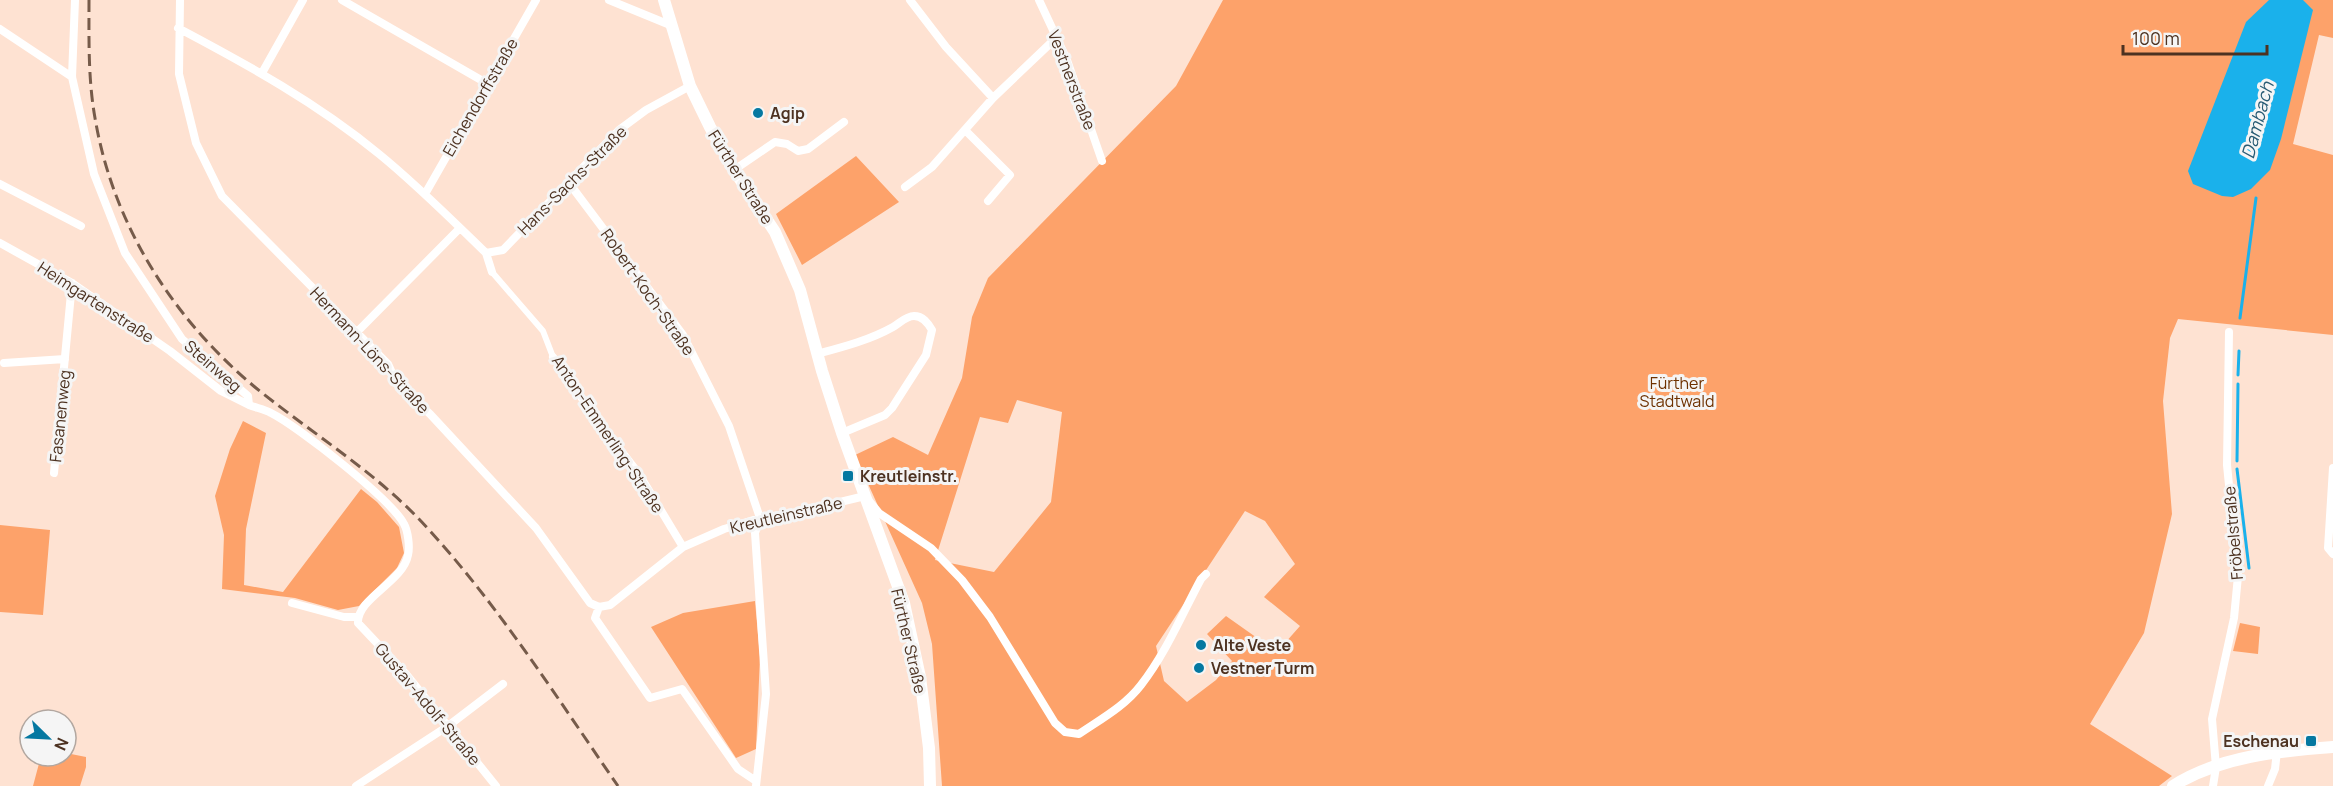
<svg xmlns="http://www.w3.org/2000/svg" width="2333" height="786" font-family="Manrope,sans-serif">
  <style>
    .green { fill: #fda26a; fill-rule: evenodd }
    .water { fill: #1ab1eb }
    .lines { fill: none; stroke-linecap: round; stroke-linejoin: round }
    .stream { stroke: #1ab1eb; stroke-width: 3 }
    .pedestrian { stroke: #fff; stroke-width: 6 }
    .minor { stroke: #fff; stroke-width: 8 }
    .secondary { stroke: #fff; stroke-width: 12 }
    .rail { stroke: #765b4a; stroke-width: 3; stroke-dasharray: 12 6; stroke-linecap: butt }
    .poi-dot { fill: #0478a1; stroke: #f5f5f5; stroke-width: 2 }
    .labels { text-anchor: middle; dominant-baseline: central; stroke-width: 6; stroke-linejoin: round; paint-order: stroke }
    .street-label { font-size: 16px; fill: #4d3221; stroke: #f5f5f5 }
    .poi-label { font-size: 16px; font-weight: bold; fill: #4d3221; stroke: #f5f5f5; text-anchor: start }
    .park-label { font-size: 16px; fill: #6e3100; stroke: #f5f5f5 }
    .water-label { font-size: 18px; font-style: italic; fill: #275b74; stroke: #f5f5f5 }
  </style>
  <rect width="100%" height="100%" fill="#fee2d2"/>
  <path class="green" d="M1223 0H2333V38L2319 35 2293 144 2333 155V335L2178 319 2170 338 2163 401 2172 514 2144 633 2090 724 2172 776 2159 786H942L932 644 922 603 855 455 893 437 928 455 962 378 972 317 988 278 1176 86ZM1017 400 1062 412 1051 502 994 572 935 560 980 417 1008 423ZM1245 511 1265 521 1295 564 1264 597 1300 626 1277 652 1226 616 1207 634 1232 661 1216 680 1187 702 1164 681 1156 646Z
    M856 156 899 202 802 265 776 214Z
    M243 421 266 433 246 529 244 585 283 592 361 489 377 502 399 527 404 553 397 568 359 606 338 610 295 598 222 589 224 535 215 496 230 449Z
    M0 525 50 530 43 615 0 612Z
    M755 601 760 657 756 749 736 758 651 627 683 613Z
    M2240 623 2260 627 2258 654 2233 651Z
    M66 753 86 757V767L80 786H33L41 756H66Z"/>
  <path class="water" d="M2269 0H2303L2313 10 2281 139 2270 170 2251 189 2233 197 2222 196 2193 184 2188 171 2246 22Z"/>
  <g class="lines">
    <path class="stream" d="M2240 318 2256 198
      M2238 375 2239 351
      M2237 461 2238 384
      M2237 469 2249 568"/>
    <path class="pedestrian" d="M492 272 543 331 553 357"/>
    <path class="minor" d="M75 0 72 77 94 174 125 253 182 339 248 396 249 405C256 408 264 409 271 413 297 426 391 499 404 524 408 531 410 547 408 555 403 582 357 598 358 623L406 674 496 786
      M180 0 179 74 196 143 222 196 388 364 397 384 430 414 536 528 590 603 599 607
      M342 0 488 84
      M609 0 670 25
      M910 0 946 47 993 98
      M1039 0 1067 60 1102 161
      M178 28C248 65 317 103 379 154 416 184 451 219 486 253L492 272
      M0 29 72 77
      M262 73 303 0
      M965 130 1010 175 988 201
      M734 170 775 142 787 144 798 151 808 149 844 122
      M569 183 683 335 729 426 760 518 755 533 766 694 756 786
      M0 184 81 226
      M905 187 932 167 993 98 1057 37
      M425 194 536 0
      M0 243 72 283 170 351 221 391 249 405
      M486 253 503 250 619 130 646 110 690 86
      M356 333 460 228
      M817 354C843 347 870 340 893 327 900 323 906 316 914 316 923 316 928 323 932 330L926 355 892 408 885 415 842 433
      M553 357 597 420 639 474 683 547
      M4 363 65 359
      M2333 468 2328 548 2333 554
      M54 473 72 283
      M292 603 344 617H358
      M756 781 738 769 682 689 650 698 595 618 599 607 610 605 683 547 724 529 760 518 799 512 865 496 879 513 931 548 962 580 990 617 1055 723 1065 732 1079 734C1101 719 1125 706 1141 685 1166 653 1182 614 1201 579L1206 574
      M356 786 448 726 503 684
      M2213 786 2216 767 2212 719 2234 618 2238 576 2227 465 2229 332
      M2268 786 2275 769 2277 751"/>
    <path class="secondary" d="M664 0 690 86 710 127 734 170 775 232 800 290 822 371 842 433 904 603 920 677 929 748 930 786
      M2173 786C2220 756 2279 751 2333 747"/>
    <path class="rail" d="M89 0C89 39 88 79 95 118 113 225 173 319 256 388 309 431 369 468 417 517 494 598 555 695 618 786"/>
  </g>
  <g class="poi-dot">
    <circle cx="758" cy="113" r="6"/>
    <rect x="842" y="470" width="12" height="12" rx="3"/>
    <circle cx="1201" cy="645" r="6"/>
    <circle cx="1199" cy="668" r="6"/>
    <rect x="2305" y="735" width="12" height="12" rx="3"/>
  </g>
  <g class="labels">
    <g class="street-label">
      <text transform="translate(1072 80) rotate(69)">Vestnerstraße</text>
      <text transform="translate(480 97) rotate(-60)">Eichendorffstraße</text>
      <text transform="translate(741 177) rotate(58)">Fürther Straße</text>
      <text transform="translate(572 180) rotate(-45)">Hans-Sachs-Straße</text>
      <text transform="translate(648 292) rotate(55)">Robert-Koch-Straße</text>
      <text transform="translate(96 302) rotate(33)">Heimgartenstraße</text>
      <text transform="translate(370 350) rotate(47)">Hermann-Löns-Straße</text>
      <text transform="translate(213 366) rotate(41)">Steinweg</text>
      <text transform="translate(60 416) rotate(-84)">Fasanenweg</text>
      <text transform="translate(608 434) rotate(56)">Anton-Emmerling-Straße</text>
      <text transform="translate(786 515) rotate(-13)">Kreutleinstraße</text>
      <text transform="translate(2233 533) rotate(-95)">Fröbelstraße</text>
      <text transform="translate(909 641) rotate(77)">Fürther Straße</text>
      <text transform="translate(428 704) rotate(50)">Gustav-Adolf-Straße</text>
    </g>
    <g class="poi-label">
      <text x="770" y="113">Agip</text>
      <text x="860" y="476">Kreutleinstr.</text>
      <text x="1213" y="645">Alte Veste</text>
      <text x="1211" y="668">Vestner Turm</text>
      <text x="2299" y="741" text-anchor="end">Eschenau</text>
    </g>
    <g class="park-label">
      <text x="1677" y="383">Fürther<tspan x="1677" dy="18">Stadtwald</tspan></text>
    </g>
    <g class="water-label">
      <text transform="translate(2257 120) rotate(-75)">Dambach</text>
    </g>
  </g>
  <g transform="translate(48 738) rotate(114)"><circle r="28" fill="#f5f5f5" stroke="#b2a7a0" stroke-width="1.5"/>
  <path d="M0-4.5L10 22L0 15L-10 22Z" fill="#0478a1"/>
  <text y="-9" font-size="16" font-weight="bold" text-anchor="middle" fill="#4d3221">N</text>
  </g>
  <path d="M2123 45v9h144v-9" fill="none" stroke="#4d3221" stroke-width="3"/>
  <text x="2132" y="45" font-size="18" fill="#4d3221" stroke="#f5f5f5" stroke-width="4.5" paint-order="stroke">100 m</text>
</svg>
